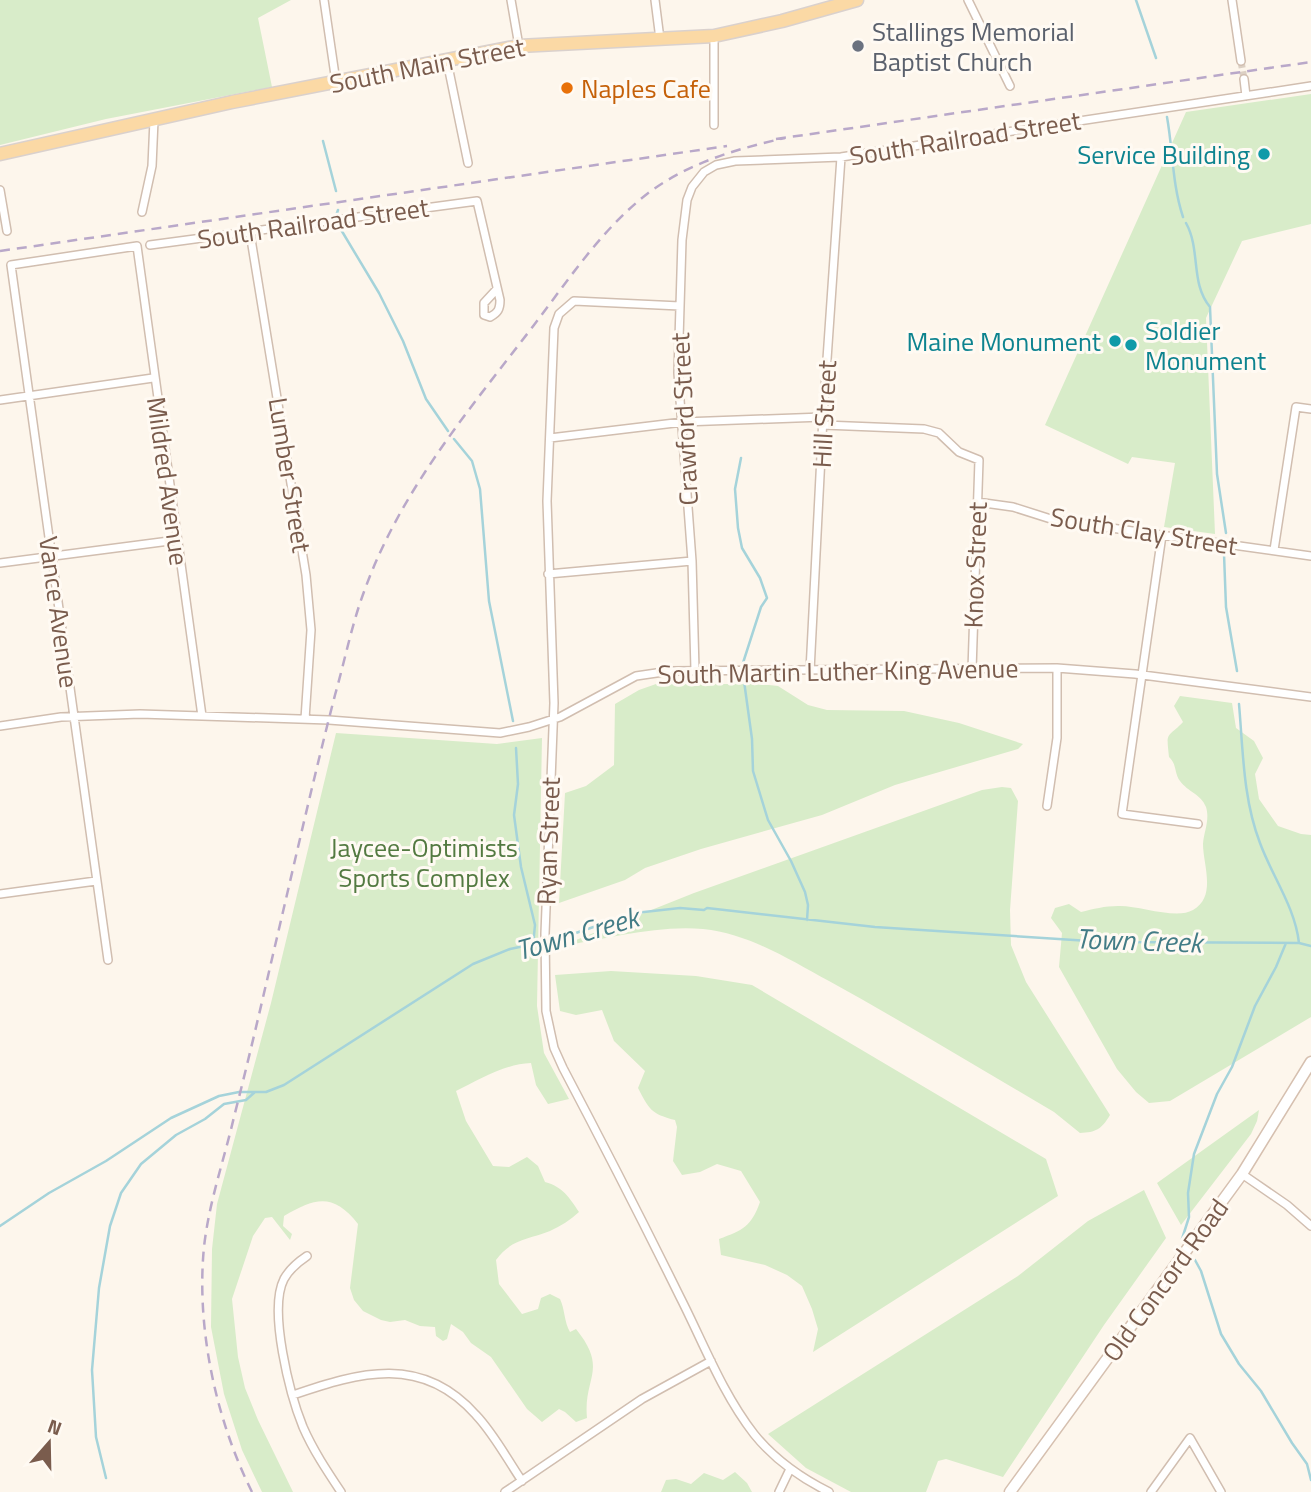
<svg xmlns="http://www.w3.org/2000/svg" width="1311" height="1492" font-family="'Titillium Web',sans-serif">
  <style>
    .green { fill: #d8ecc9 }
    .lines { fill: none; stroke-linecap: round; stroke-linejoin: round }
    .stream { stroke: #a5d3da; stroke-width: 2.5 }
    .street-tunnel { stroke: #dcd0c4; stroke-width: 7; stroke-dasharray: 7 3.5; stroke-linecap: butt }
    .street-casing { stroke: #d1beb0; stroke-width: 10 }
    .secondary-casing { stroke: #d6c0b0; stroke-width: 13 }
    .primary-casing { stroke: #dad1cd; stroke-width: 15 }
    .street { stroke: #fff; stroke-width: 7 }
    .secondary { stroke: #fff; stroke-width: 10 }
    .primary { stroke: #fbd9a5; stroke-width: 12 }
    .rail { stroke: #b9a8c9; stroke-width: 2.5; stroke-dasharray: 10 7; stroke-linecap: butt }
    .worship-dot { fill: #6b7280; stroke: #fffaf3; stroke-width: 2.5 }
    .food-dot { fill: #e8710a; stroke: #fffaf3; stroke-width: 2.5 }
    .culture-dot { fill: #0f9aa8; stroke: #fffaf3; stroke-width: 2.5 }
    .labels { text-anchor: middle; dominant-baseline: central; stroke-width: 6; stroke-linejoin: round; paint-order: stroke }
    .worship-label { font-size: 26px; fill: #5b616d; stroke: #fffaf3; text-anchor: start }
    .street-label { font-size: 26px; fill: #7a5c4d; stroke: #fffaf3 }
    .food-label { font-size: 26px; fill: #c56008; stroke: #fffaf3; text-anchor: start }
    .culture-label { font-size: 26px; fill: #0d838f; stroke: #fffaf3; text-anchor: end }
    .park-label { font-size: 26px; fill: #537a41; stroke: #fffaf3 }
    .water-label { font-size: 28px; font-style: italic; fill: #437c86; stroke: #fffaf3 }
  </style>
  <rect width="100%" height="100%" fill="#fdf6ec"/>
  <path class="green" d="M0 0H291L258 18 272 87 106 119 0 145Z
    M1311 94V224L1242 241 1206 318 1215 534 1164 527 1175 463 1132 457 1128 464 1045 425 1186 112Z
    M656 684H760L778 686 808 705 827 710 904 711 959 723 1023 744 1018 749 895 785 822 815 701 849 645 868 625 880 559 903 565 793 586 786 614 765 615 704 639 690Z
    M1180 696 1232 703 1236 728 1254 741 1263 758 1255 774 1259 799 1278 826 1301 834 1311 835V1017L1170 1101 1149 1103 1136 1092 1117 1069 1059 967 1062 933 1051 918 1055 908 1069 904 1081 912C1093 909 1105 906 1118 906 1138 905 1176 920 1193 910 1217 896 1203 865 1203 844 1204 831 1210 820 1206 807 1201 794 1188 792 1180 781 1174 773 1177 764 1169 757 1166 730 1167 739 1183 722L1174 706Z
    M336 733 497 744 542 738 537 1006 544 1053 569 1099 548 1104 536 1085 531 1063C504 1064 479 1080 456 1091L466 1121 493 1166 509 1167 527 1157 538 1166 545 1182C563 1187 569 1197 579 1212 570 1220 561 1226 550 1231 527 1240 511 1239 496 1260L499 1284 522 1314 538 1309 541 1298 550 1294 560 1299C565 1309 564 1322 570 1332L576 1329C609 1370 583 1377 587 1418L576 1422 565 1412 559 1409 542 1422 527 1409 491 1357 471 1343 463 1332 451 1324 447 1339 443 1341 436 1336 435 1327 420 1326 405 1320 390 1322 381 1320 363 1311 354 1300 350 1288 358 1224C333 1192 315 1198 284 1216L283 1226 292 1234 290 1240 272 1217 265 1218 253 1236 232 1299 238 1357 245 1388 258 1420 293 1492H262L242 1450 224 1394 211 1327 212 1249 217 1204 271 1003Z
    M1002 787 1011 788 1018 801 1010 910 1011 945 1026 982 1110 1115C1101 1130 1096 1132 1080 1133L1054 1112C979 1068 905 1023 829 981 788 959 750 934 703 929 656 925 607 939 561 946L694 893 982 790Z
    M611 971 696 976 752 985 1046 1159 1058 1196 813 1352 818 1329 812 1309 802 1286 787 1275 765 1265 721 1255 719 1239C743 1230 751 1227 760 1202L741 1171 717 1164 700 1172 682 1175 673 1161 677 1127 675 1120C651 1114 649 1109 638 1088L645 1071 614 1041 602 1010 576 1015 560 1011 555 975Z
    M1259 1110 1257 1121 1251 1134 1181 1225 1157 1183Z
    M1144 1190 1166 1238 1104 1325 1003 1477 946 1459 938 1461 926 1492H851L806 1468 768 1434 1018 1276 1088 1221Z
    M735 1472 747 1483 752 1492H661L666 1480 676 1479 691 1484 704 1473 723 1480Z"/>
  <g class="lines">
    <path class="stream" d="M1136 0 1156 58
      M1167 117C1173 150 1172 184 1183 217
      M323 141 336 191
      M336 216 338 210
      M1186 223C1201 250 1190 283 1210 307L1217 474 1226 533
      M340 228 379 293 403 341 426 399 448 431
      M454 439 472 461 480 489 489 601 513 721
      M741 458 735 489 738 528 742 548 760 578 767 598 761 607 742 666
      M1224 554 1226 607 1237 671
      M744 681 752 739 753 771 768 820 791 861 805 892 808 905 807 920
      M1239 704C1243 750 1243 799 1260 843 1272 876 1295 907 1299 943
      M516 748 518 784 514 815 521 867 535 925 533 945
      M0 1226 49 1193 106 1161 171 1118 219 1096 239 1092H266L284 1085 473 964 510 949 558 939 635 913 680 908 704 910 707 908 875 927 1105 942 1299 943 1311 946
      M1182 1239 1189 1217 1188 1193 1194 1154 1217 1094 1232 1067 1255 1006 1276 967 1286 943
      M1195 1260 1201 1271 1221 1334 1239 1364 1261 1391 1292 1443 1307 1464 1311 1480
      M106 1478 96 1437 92 1370 99 1288 110 1226 121 1193 141 1164 176 1135 205 1119 224 1104 246 1100 255 1092"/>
    <path class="street-tunnel" d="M1241 61 1244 79"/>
    <g class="street-casing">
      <path id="street" d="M324 0 336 82
        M511 0 519 46
        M655 0 660 39
        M968 0 1010 86
        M1232 0 1241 61
        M447 61 468 163
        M1244 79 1246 96
        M714 125V36
        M0 190 7 231
        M142 212 152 166 154 120
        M250 233 306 575 311 630 305 719
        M150 245 477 201 500 300C500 309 498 313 490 317L484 315V303L497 289
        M680 306 574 301 559 314 554 328 547 501 554 703 545 934 546 1011 554 1048 563 1068C603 1144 642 1220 680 1297 703 1342 722 1393 754 1434 774 1459 801 1478 829 1492
        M0 400 153 378
        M824 425 924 429 939 433 959 452 979 460 972 670
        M550 438 683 422 823 417
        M977 502 1013 507 1054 520 1311 556
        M1162 535 1122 814 1198 824
        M1274 550 1296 407 1311 409
        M0 563 177 540
        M548 574 692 561
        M695 670 692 561 678 373 682 240 687 200 692 187 704 172 716 165 735 161 841 157 1311 86
        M810 671 823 417 841 157
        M0 726 61 717 140 714 329 720 500 733 529 727 560 717 636 676 670 671 1057 668 1135 674 1311 697
        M1047 806 1057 738V668
        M0 894 96 881
        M108 960 11 265 137 246 202 716
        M1242 1174 1287 1205 1311 1226
        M307 1256C298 1262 289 1270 284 1279 268 1310 290 1395 303 1427 313 1450 327 1471 341 1492
        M293 1395C360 1372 422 1354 476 1415 494 1434 507 1459 522 1481
        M505 1492 642 1399 711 1361
        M779 1492 790 1469
        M1151 1492 1190 1438 1221 1492"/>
    </g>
    <g class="secondary-casing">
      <path id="secondary" d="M1010 1492 1242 1174 1311 1062"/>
    </g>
    <g class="primary-casing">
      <path id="primary" d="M0 154 232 102 519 46 714 36 782 21 857 0"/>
    </g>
    <use href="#street" class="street"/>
    <use href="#secondary" class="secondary"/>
    <use href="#primary" class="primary"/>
    <path class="rail" d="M776 139 1311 62
      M0 251 727 146
      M252 1492C216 1420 196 1328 204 1247 209 1202 224 1160 234 1117 247 1066 259 1015 271 963 292 874 312 784 335 695 345 660 352 623 365 589 402 488 470 409 534 325 569 279 602 229 647 194 688 163 736 149 785 138"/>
  </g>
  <circle class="worship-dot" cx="858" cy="46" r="7"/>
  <circle class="food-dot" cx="567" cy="88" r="7"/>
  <g class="culture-dot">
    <circle cx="1264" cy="154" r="7"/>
    <circle cx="1115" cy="341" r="7"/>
    <circle cx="1131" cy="345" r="7"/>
  </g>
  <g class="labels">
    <g class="worship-label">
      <text x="872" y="31">Stallings Memorial<tspan x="872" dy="30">Baptist Church</tspan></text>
    </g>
    <g class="street-label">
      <text transform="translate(427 65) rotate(-11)">South Main Street</text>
      <text transform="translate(965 138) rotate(-9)">South Railroad Street</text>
      <text transform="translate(313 223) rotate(-8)">South Railroad Street</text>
      <text transform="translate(824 414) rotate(-87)">Hill Street</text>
      <text transform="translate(684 419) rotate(-93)">Crawford Street</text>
      <text transform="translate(290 475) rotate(81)">Lumber Street</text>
      <text transform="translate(168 481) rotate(82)">Mildred Avenue</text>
      <text transform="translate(1144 531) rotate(9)">South Clay Street</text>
      <text transform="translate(975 565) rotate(-88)">Knox Street</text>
      <text transform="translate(59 612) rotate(82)">Vance Avenue</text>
      <text transform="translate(838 671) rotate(-1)">South Martin Luther King Avenue</text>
      <text transform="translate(548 841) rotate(-88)">Ryan Street</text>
      <text transform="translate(1165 1280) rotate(-54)">Old Concord Road</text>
    </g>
    <g class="food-label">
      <text x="581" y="88">Naples Cafe</text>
    </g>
    <g class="culture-label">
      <text x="1250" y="154">Service Building</text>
      <text x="1145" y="330" text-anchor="start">Soldier<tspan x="1145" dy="30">Monument</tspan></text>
      <text x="1101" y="341">Maine Monument</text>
    </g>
    <g class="park-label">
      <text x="424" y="847">Jaycee-Optimists<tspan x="424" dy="30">Sports Complex</tspan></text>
    </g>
    <g class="water-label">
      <text transform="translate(577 933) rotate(-16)">Town Creek</text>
      <text transform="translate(1139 940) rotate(2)">Town Creek</text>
    </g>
  </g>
  <g transform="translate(49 1443) rotate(20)" stroke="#fffaf3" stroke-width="5" paint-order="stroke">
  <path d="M0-5L12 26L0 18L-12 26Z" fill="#7a5c4d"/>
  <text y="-10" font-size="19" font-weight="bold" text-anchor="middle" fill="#7a5c4d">N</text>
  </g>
</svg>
